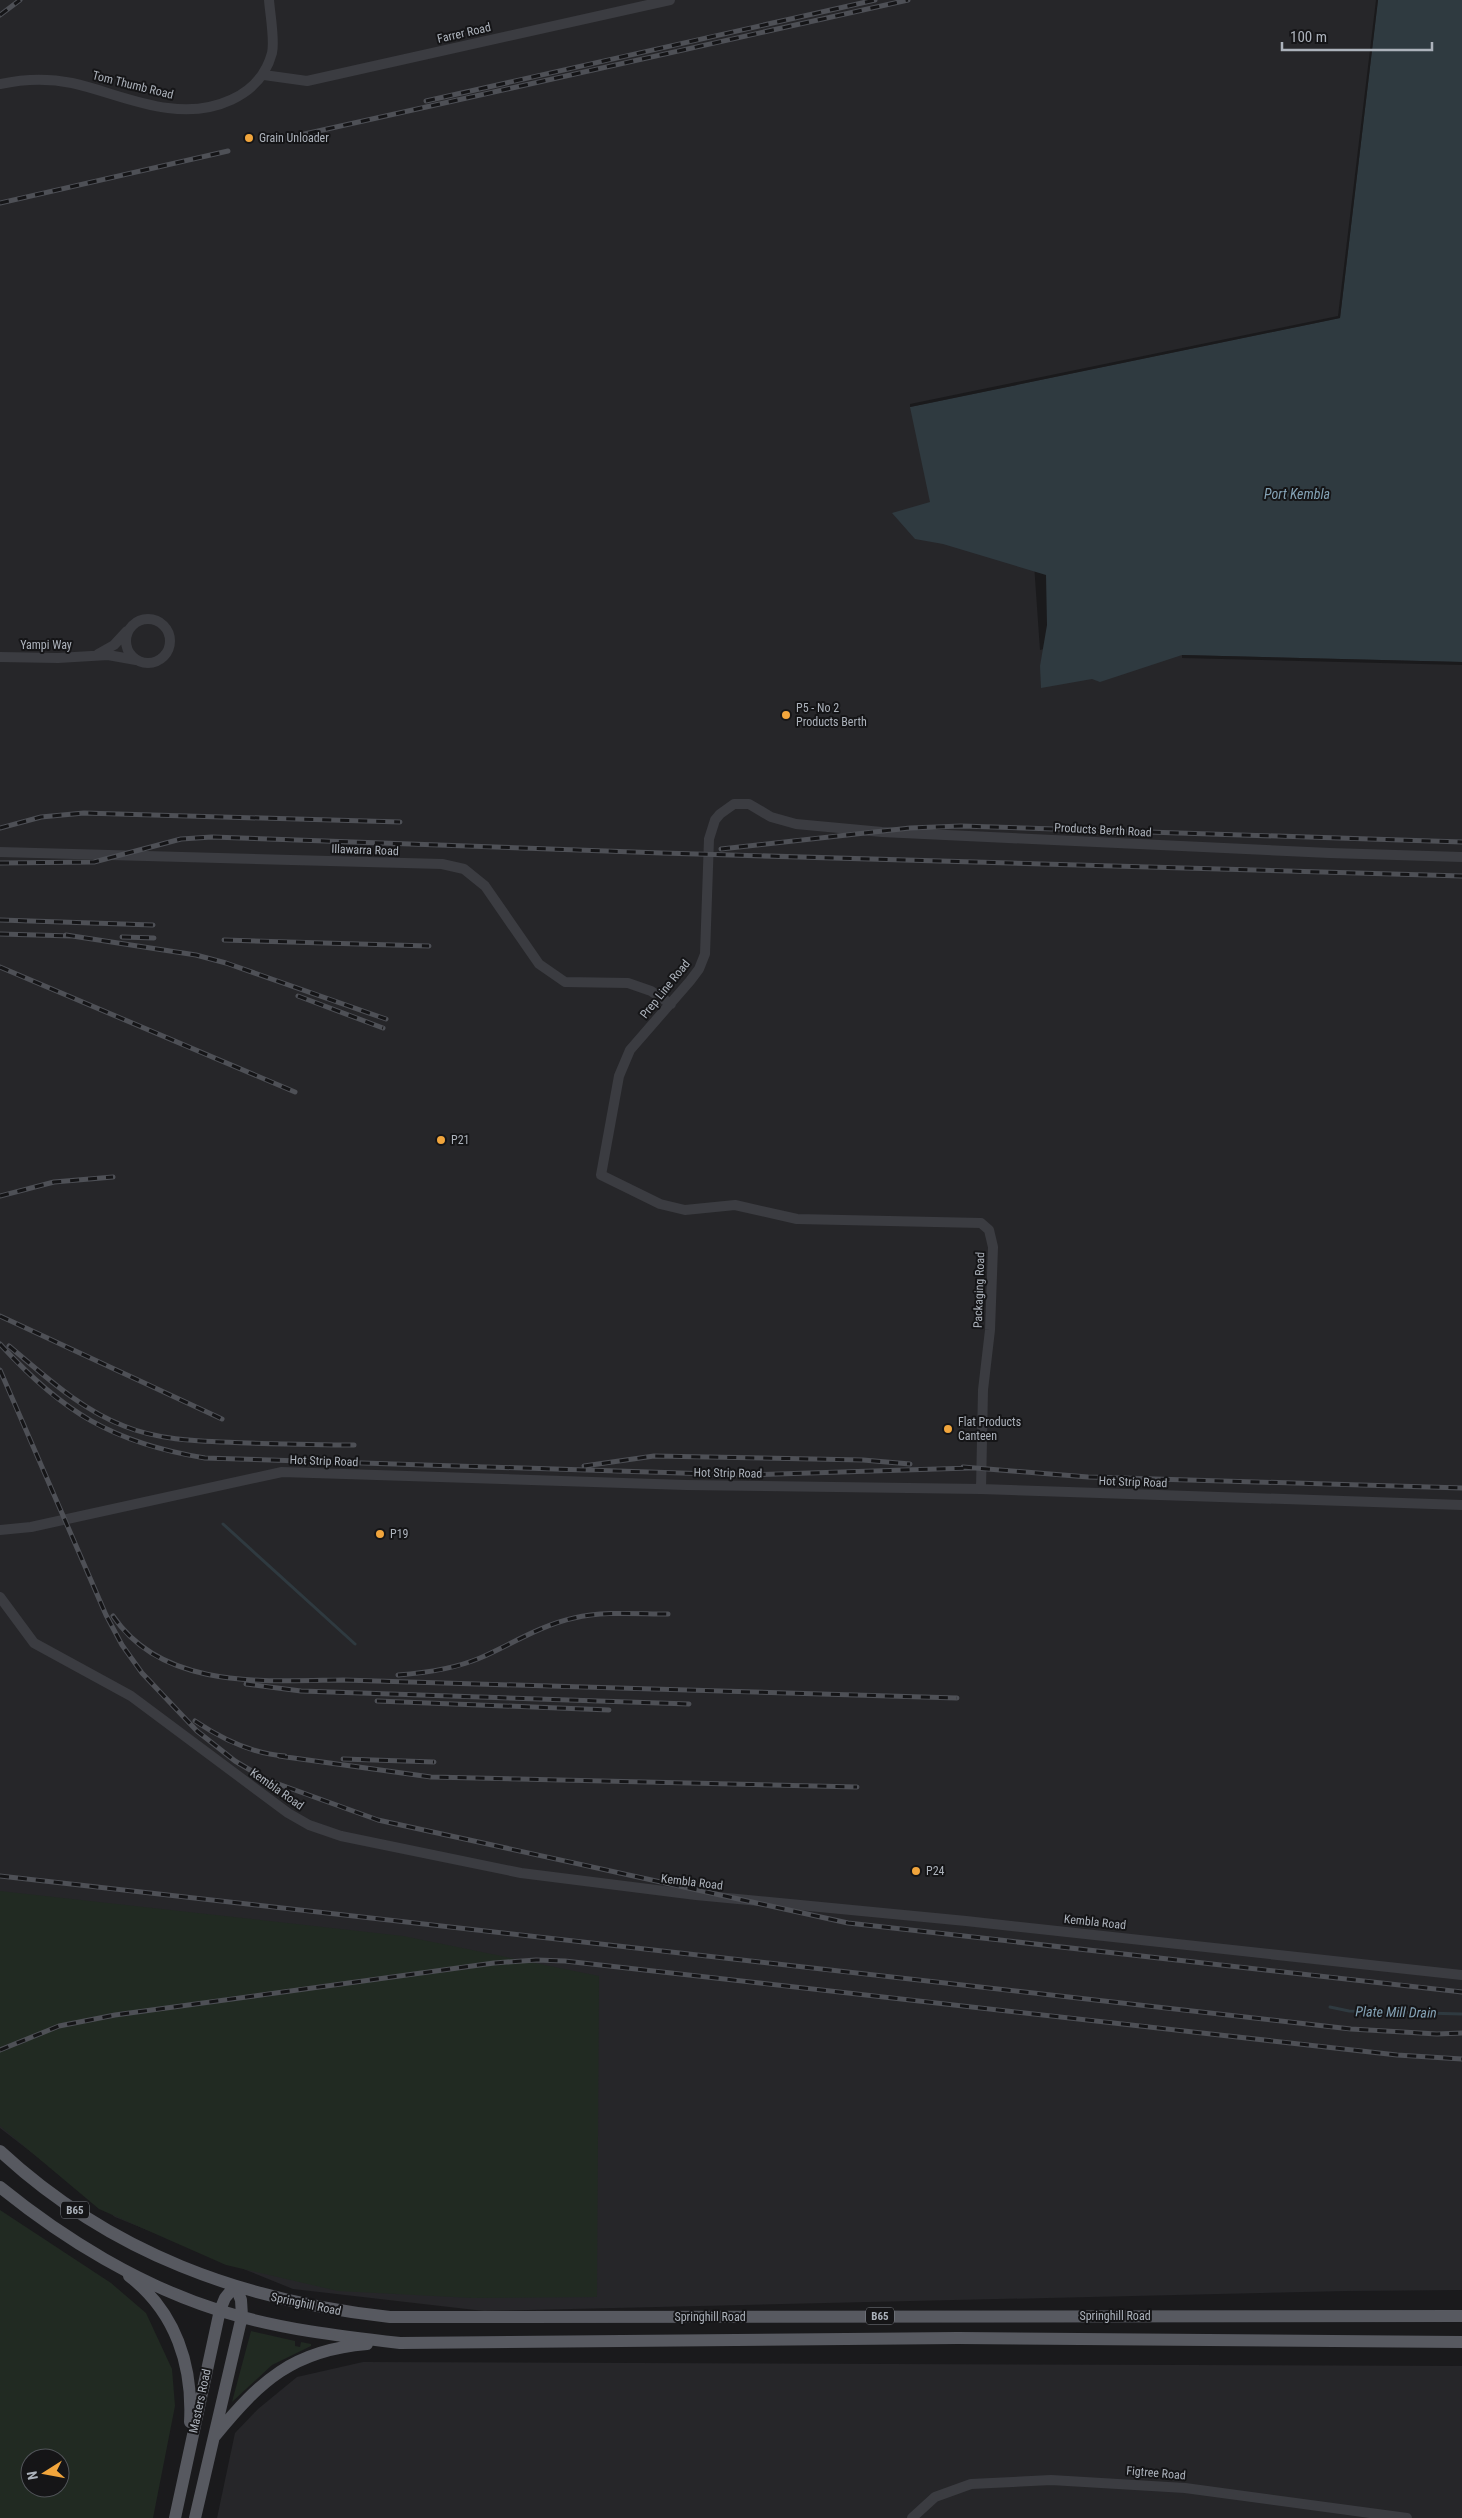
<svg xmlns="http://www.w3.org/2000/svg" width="1462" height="2518" font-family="'Roboto Condensed',sans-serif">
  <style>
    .built { fill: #262629 }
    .green { fill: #212a22; fill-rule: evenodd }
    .water { fill: #2f3a40 }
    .pier { fill: #1a1a1c }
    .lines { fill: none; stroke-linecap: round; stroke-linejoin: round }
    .stream { stroke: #2f3a40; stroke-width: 3 }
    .minor { stroke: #3b3c41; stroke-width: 10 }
    .major { stroke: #575960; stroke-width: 12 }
    .rail-casing { stroke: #4e5056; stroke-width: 5 }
    .rail { stroke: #151517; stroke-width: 3; stroke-dasharray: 9; stroke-linecap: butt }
    .poi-dot { fill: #f1a53c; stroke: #151517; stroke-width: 2 }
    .labels { text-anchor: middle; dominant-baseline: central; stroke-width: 4; stroke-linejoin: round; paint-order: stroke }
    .shield { fill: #151517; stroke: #7f838a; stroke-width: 1 }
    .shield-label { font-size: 11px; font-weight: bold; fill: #acb2bb }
    .street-label { font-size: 12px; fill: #acb2bb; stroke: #151517 }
    .poi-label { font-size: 12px; fill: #acb2bb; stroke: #151517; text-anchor: start }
    .water-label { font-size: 14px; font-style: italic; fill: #84a2b5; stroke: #151517 }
  </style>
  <rect width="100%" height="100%" fill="#1a1a1c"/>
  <path class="built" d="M0 0H1399L1353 323 1022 391 1040 650 1462 528V2290L1347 2291 484 2311 293 2289 115 2217 0 2128Z
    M363 2362 1462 2366V2518H217L235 2433 258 2409 297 2377Z"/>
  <path class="green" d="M0 1891 403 1936 599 1976 597 2297 472 2298 338 2291 226 2265 99 2209 0 2126Z
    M0 2210 111 2283 146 2313 172 2369 175 2406 153 2518H0ZM30 2458H60V2488H30Z
    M251 2331 295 2341V2346L300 2347 301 2342 311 2344V2346L272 2365 232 2402Z"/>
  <path class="water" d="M1378 0H1462V662L1182 655 1100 682 1092 679 1041 688 1040 666 1047 625 1046 575 943 544 915 539 892 513 930 502 910 407 1340 318Z"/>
  <path class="pier" d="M1376 0H1378L1340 318 910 407V404L1338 316Z
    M1182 655 1462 662V665L1182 658Z"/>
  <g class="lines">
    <path class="stream" d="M223 1524 355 1644
      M1330 2007 1349 2011 1462 2014"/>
    <path class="minor" d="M264 75 307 81 670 0
      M0 84C23 79 48 78 72 83 104 90 135 104 168 108 211 114 260 98 272 53 275 40 270 14 269 0
      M126 641a22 22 0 1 1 44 0a22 22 0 1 1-44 0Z
      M98 654 114 645 127 631
      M0 657 58 658 108 655 136 660
      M0 852 442 864 464 869 485 886 539 964 565 982 628 983 651 991 671 1004
      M981 1489 983 1390 990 1330 993 1247 989 1230 981 1223 797 1219 735 1205 685 1210 660 1204 601 1175 619 1076 630 1050 690 981 699 969 705 954 709 839 715 820 720 814 734 804H749L771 817 796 824 882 832 1330 853 1462 857
      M0 1530 31 1527 282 1472 686 1485 981 1489 1462 1505
      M0 1597 34 1643 131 1696 288 1813 309 1825 341 1836 521 1873 696 1895 966 1921 1462 1975
      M912 2518 935 2497 971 2484 1051 2480 1185 2488 1407 2518"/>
    <path class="major" d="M0 2151C110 2253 243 2301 390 2317L1462 2316
      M0 2187C64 2239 141 2286 221 2311 279 2329 339 2336 400 2343L958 2338 1462 2342
      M129 2276C176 2312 193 2366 190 2422
      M215 2436C260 2381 293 2350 367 2344
      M175 2518 220 2310 225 2298 234 2287
      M195 2518 242 2316 241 2300 236 2287"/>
    <g class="rail-casing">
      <path id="rail" d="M0 15 20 0
        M426 101 875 0
        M273 141 908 0
        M0 203 228 151
        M0 828 41 817 84 813 400 822
        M721 849 910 828 961 826 1462 842
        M0 863 94 862 181 839 212 837 662 853 1462 876
        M0 920 153 925
        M0 934 72 936
        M66 935 196 955 226 963 386 1019
        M122 937 154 938
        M224 940 429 946
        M0 967 295 1092
        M298 996 383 1028
        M0 1196 54 1182 113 1177
        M0 1316 222 1419
        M0 1344C62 1412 113 1443 205 1458L743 1475 969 1468
        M9 1346C45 1376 80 1409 124 1426 163 1442 207 1441 248 1443 283 1444 319 1445 354 1445
        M0 1370 106 1615 122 1645 142 1673 197 1731 235 1761 267 1780 378 1820 848 1923 1462 1992
        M584 1466 654 1456 863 1460 910 1464
        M963 1467 1088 1477 1462 1488
        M113 1616C163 1690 264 1681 343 1680L957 1698
        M398 1675C425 1673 454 1669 480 1658 510 1645 541 1625 574 1618 604 1611 637 1614 668 1614
        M246 1684 301 1691 689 1704
        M377 1701 609 1710
        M195 1721C222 1739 253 1754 285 1756
        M279 1756 431 1777 857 1787
        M343 1759 434 1762
        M0 1876 1351 2029 1437 2034 1462 2033
        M0 2050 59 2026 115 2015 494 1963 536 1960 565 1961 1397 2055 1462 2059"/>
    </g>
    <use href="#rail" class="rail"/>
  </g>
  <g class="poi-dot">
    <circle cx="249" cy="138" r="5"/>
    <circle cx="786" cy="715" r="5"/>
    <circle cx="441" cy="1140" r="5"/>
    <circle cx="948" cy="1429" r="5"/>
    <circle cx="380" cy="1534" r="5"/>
    <circle cx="916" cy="1871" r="5"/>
  </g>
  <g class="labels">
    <g class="shield">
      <rect x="61" y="2201.5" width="28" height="17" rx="4"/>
      <rect x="866" y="2307.5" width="28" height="17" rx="4"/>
    </g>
    <g class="shield-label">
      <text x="75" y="2210">B65</text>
      <text x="880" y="2316">B65</text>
    </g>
    <g class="street-label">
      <text transform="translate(464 33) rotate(-13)">Farrer Road</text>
      <text transform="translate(133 85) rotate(14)">Tom Thumb Road</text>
      <text x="46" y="645">Yampi Way</text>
      <text transform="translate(1103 830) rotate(3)">Products Berth Road</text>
      <text transform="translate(365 850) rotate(2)">Illawarra Road</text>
      <text transform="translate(665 989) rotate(-51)">Prep Line Road</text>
      <text transform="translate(979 1290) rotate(-88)">Packaging Road</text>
      <text transform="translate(324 1461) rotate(2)">Hot Strip Road</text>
      <text transform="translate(728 1473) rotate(1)">Hot Strip Road</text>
      <text transform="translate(1133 1482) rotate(2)">Hot Strip Road</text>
      <text transform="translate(277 1789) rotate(35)">Kembla Road</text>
      <text transform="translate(692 1882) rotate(7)">Kembla Road</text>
      <text transform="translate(1095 1922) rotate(6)">Kembla Road</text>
      <text transform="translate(306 2304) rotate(12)">Springhill Road</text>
      <text x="1115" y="2316">Springhill Road</text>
      <text x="710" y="2317">Springhill Road</text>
      <text transform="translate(200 2401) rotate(-78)">Masters Road</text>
      <text transform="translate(1156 2473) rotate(5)">Figtree Road</text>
    </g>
    <g class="poi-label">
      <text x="259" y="138">Grain Unloader</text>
      <text x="796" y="708">P5 - No 2<tspan x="796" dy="14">Products Berth</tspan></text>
      <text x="451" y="1140">P21</text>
      <text x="958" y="1422">Flat Products<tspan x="958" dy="14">Canteen</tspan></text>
      <text x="390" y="1534">P19</text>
      <text x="926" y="1871">P24</text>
    </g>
    <g class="water-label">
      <text x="1297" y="494">Port Kembla</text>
      <text transform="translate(1396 2012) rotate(1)">Plate Mill Drain</text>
    </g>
  </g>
  <g transform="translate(45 2473) rotate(259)"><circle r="24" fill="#151517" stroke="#515459"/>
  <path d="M0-4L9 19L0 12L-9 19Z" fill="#f1a53c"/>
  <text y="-8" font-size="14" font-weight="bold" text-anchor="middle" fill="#acb2bb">N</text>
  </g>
  <path d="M1282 42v8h150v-8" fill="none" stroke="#acb2bb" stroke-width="2.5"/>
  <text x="1290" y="42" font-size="15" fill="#acb2bb" stroke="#151517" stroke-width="4" paint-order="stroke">100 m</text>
</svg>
